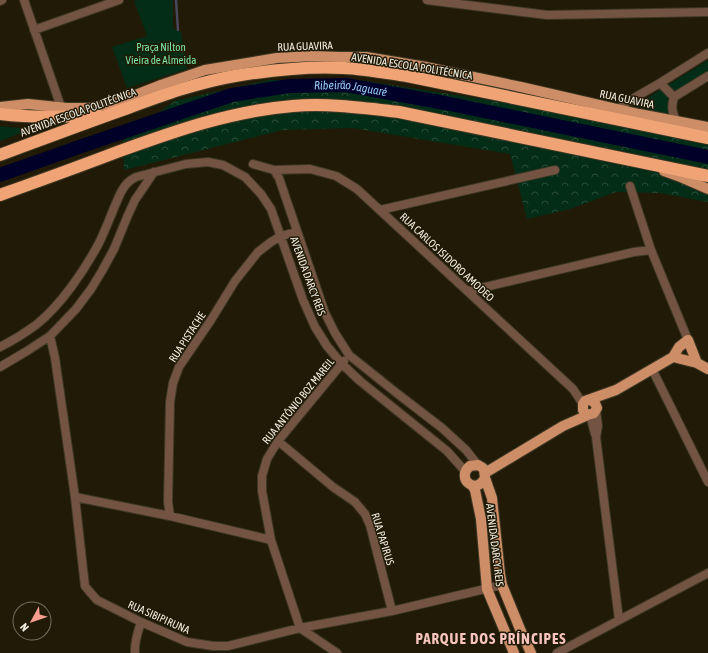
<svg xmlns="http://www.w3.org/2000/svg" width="708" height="653" font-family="'Asap Condensed',sans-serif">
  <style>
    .forest { fill: url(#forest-crowns) }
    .green { fill: #042d17 }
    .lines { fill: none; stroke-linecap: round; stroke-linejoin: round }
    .stream { stroke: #48475f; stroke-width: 2.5 }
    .river { stroke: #000028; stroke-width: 14 }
    .minor-casing { stroke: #3e3825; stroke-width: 10 }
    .major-casing { stroke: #3e3825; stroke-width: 12 }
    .highway-casing { stroke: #3e3825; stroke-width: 14 }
    .minor { stroke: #735442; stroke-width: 8 }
    .major { stroke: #cc8d67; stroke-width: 10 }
    .highway { stroke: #f0a475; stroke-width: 12 }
    .labels { text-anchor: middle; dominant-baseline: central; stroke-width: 3; stroke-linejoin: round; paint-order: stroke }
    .street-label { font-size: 11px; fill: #f1ede0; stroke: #211a06 }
    .park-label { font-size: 11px; fill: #7be8a5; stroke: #211a06 }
    .water-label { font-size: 12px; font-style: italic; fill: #93c7f4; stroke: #211a06 }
    .district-label { font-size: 15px; font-weight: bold; letter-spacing: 1px; fill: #f8c4bc; stroke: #211a06 }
  </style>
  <defs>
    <pattern id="forest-crowns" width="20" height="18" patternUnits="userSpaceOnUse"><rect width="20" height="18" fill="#042d17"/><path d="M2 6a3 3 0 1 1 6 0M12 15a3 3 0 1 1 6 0" fill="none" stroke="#294c38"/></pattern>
  </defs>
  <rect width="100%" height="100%" fill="#211a06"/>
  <path class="forest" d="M269 80H360L526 106 708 145V202L660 193 616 192 570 209 527 219 510 154 353 128 283 130 124 170 123 140 174 101Z"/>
  <path class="green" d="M138 0H173V28L181 32 187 69 127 88 112 47 147 36 134 1Z
    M708 60V72L671 95 668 100V114L635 106Z
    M0 126 29 129H32L0 141Z"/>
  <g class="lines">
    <path class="stream" d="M176 0 178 30"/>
    <path class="river" id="s1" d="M0 175 82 146 232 95 289 86 346 85 445 103 708 157"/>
    <g class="minor-casing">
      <path id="minor" d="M24 0 61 107
        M427 0 547 15 708 12
        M0 1 2 0
        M34 30 119 0
        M660 83 674 97
        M618 110 627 102 660 83 708 53
        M676 121C672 111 671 107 674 97L708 76
        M253 164 274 170 279 178 325 313 335 333 349 355 394 391 442 428 466 450 478 465
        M274 170 310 169 336 176 357 189 573 389 583 404
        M630 186 651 250 688 340
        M380 210 555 170
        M468 291 634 252 651 250
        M50 336 55 358 75 497 83 569 85 586 89 591 97 600 141 622 187 642 213 646H228L300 628 392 611 502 585
        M0 347C12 341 25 333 36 325 61 305 84 271 99 243 107 227 113 209 121 192 125 185 128 181 136 177L186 164 208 162 223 165 245 177 261 194 271 209 303 300 315 327 327 346 342 364 360 381 447 451 465 471
        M0 367 27 351 50 336 76 309 91 289 102 271 114 249 128 215 135 200 154 172
        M652 369 708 482
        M596 410 598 426 596 437 619 620
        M590 415 595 434
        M278 441 333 487 355 502 365 514 370 525 392 611
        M75 497 170 516 271 540
        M170 516 168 502 170 402 173 383 179 367 211 320 235 281 258 252 271 242 281 236 297 232
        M135 653C134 642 138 632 141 622
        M337 653 300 628 271 540 262 491V476L267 459 278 441 344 361
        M557 653 708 573"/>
    </g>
    <g class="major-casing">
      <path id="major" d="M0 107 28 104 67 108H90L108 104 123 100 161 85 205 70 277 58 313 56 339 57H366L426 67 521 87 639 114 708 127
        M664 171 678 176 708 189
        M673 357 697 363
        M590 400 595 403 597 408 594 413C589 415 585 415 583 410V404L585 401 616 390 673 357 679 347 688 340 697 363 708 369
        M485 473 563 426 588 415
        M485 478C476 496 455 478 470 466L478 465 483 468 484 470 485 478 492 498 500 574 502 585 520 629 531 653
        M472 485 475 490 481 519 487 589 514 653"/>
    </g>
    <g class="highway-casing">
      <path id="highway" d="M0 114C32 118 66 117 98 115
        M0 155C43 139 85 123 128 108 163 95 199 82 235 76 271 70 308 66 344 68 365 69 386 73 407 76L708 138
        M0 195C39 181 78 167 117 152 175 131 231 111 293 106 328 103 364 108 399 112L708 176"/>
    </g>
    <use href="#minor" class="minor"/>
    <use href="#major" class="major"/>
    <use href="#highway" class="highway"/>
  </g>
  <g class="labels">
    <g class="street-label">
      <text transform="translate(305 46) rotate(-2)">RUA GUAVIRA</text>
      <text transform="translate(412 66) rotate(9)">AVENIDA ESCOLA POLITÉCNICA</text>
      <text transform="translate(627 99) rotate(12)">RUA GUAVIRA</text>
      <text transform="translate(78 112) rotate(-20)">AVENIDA ESCOLA POLITÉCNICA</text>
      <text transform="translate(447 257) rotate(43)">RUA CARLOS ISIDORO AMODEO</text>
      <text transform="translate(308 276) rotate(70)">AVENIDA DARCY REIS</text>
      <text transform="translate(187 337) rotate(-57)">RUA PISTACHE</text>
      <text transform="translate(298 401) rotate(-51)">RUA ANTÔNIO BOZ MAREIL</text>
      <text transform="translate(383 539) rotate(73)">RUA PAPIRUS</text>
      <text transform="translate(495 545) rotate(83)">AVENIDA DARCY REIS</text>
      <text transform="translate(159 617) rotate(24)">RUA SIBIPIRUNA</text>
    </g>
    <g class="park-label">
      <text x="161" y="47">Praça Nilton<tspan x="161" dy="13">Vieira de Almeida</tspan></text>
    </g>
    <g class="water-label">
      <text stroke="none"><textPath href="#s1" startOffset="365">Ribeirão Jaguaré</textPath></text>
    </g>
    <g class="district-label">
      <text x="491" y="638">PARQUE DOS PRÍNCIPES</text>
    </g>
  </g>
  <g transform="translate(32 621) rotate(230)"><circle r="19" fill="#211a06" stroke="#746e5d"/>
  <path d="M0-3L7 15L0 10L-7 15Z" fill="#f59d8f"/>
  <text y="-6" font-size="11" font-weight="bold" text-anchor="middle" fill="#f1ede0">N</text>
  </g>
</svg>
